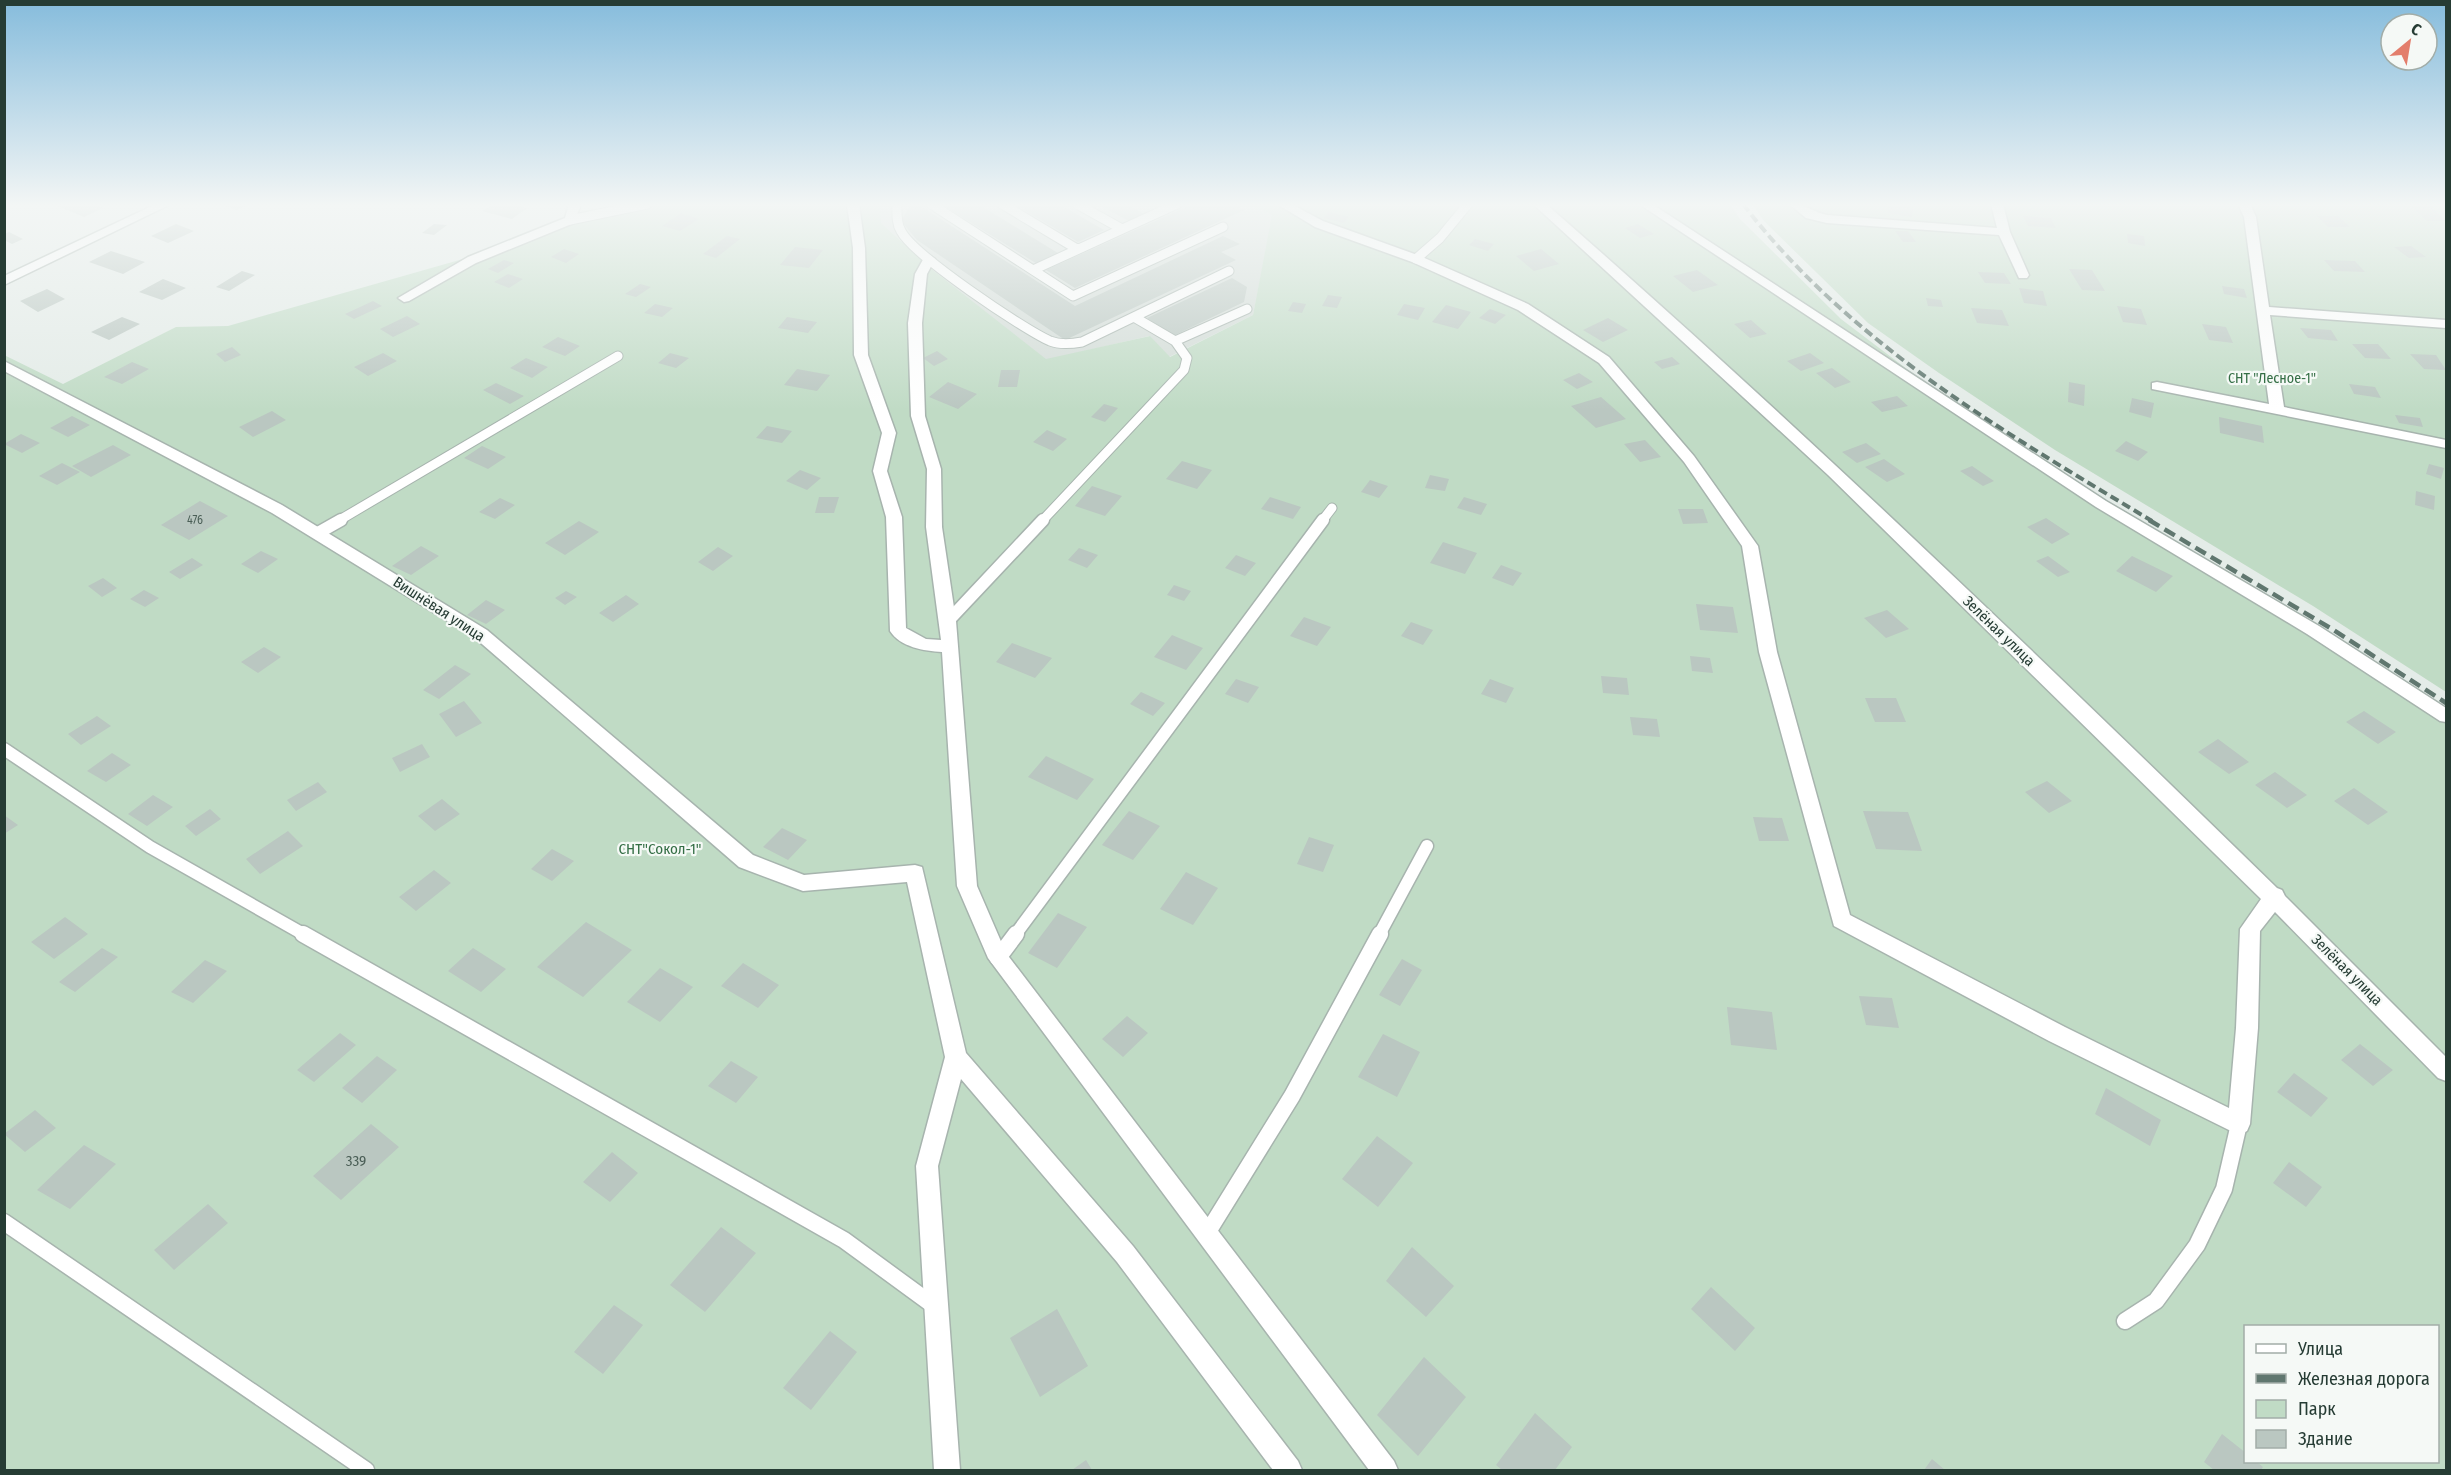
<svg xmlns="http://www.w3.org/2000/svg" width="2451" height="1475" font-family="'Fira Sans Condensed',sans-serif">
  <style>
    .built { fill: #d3dcd7 }
    .green { fill: #c0dbc5; fill-rule: evenodd }
    .building { fill: #bac7c1 }
    .lines { fill: none; stroke-linecap: round; stroke-linejoin: round }
    .lane-far2-casing { stroke: #a7b4ae; stroke-width: 11 }
    .lane-far1-casing { stroke: #a7b4ae; stroke-width: 15 }
    .lane-casing { stroke: #a7b4ae; stroke-width: 19 }
    .street-casing { stroke: #a7b4ae; stroke-width: 3 }
    .lane-far2 { stroke: #fff; stroke-width: 9 }
    .lane-far1 { stroke: #fff; stroke-width: 12 }
    .lane { stroke: #fff; stroke-width: 16 }
    .street { fill: #fff; fill-rule: evenodd }
    .rail-far1 { stroke: #60776f; stroke-width: 4; stroke-dasharray: 9 4.5; stroke-linecap: butt }
    .rail { stroke: #60776f; stroke-width: 4.5; stroke-dasharray: 12 6; stroke-linecap: butt }
    .labels { text-anchor: middle; dominant-baseline: central; stroke-width: 4.5; stroke-linejoin: round; paint-order: stroke }
    .number-label { font-size: 12px; fill: #4b5f57 }
    .far-park-label { font-size: 14px; fill: #346e45; stroke: #f5f9f6 }
    .street-label { font-size: 15px; fill: #263c34; stroke: #f5f9f6 }
    .park-label { font-size: 15px; fill: #346e45; stroke: #f5f9f6 }
    .near-number-label { font-size: 15px; fill: #4b5f57 }
  </style>
  <rect width="100%" height="100%" fill="#e4ece8"/>
  <path class="built" d="M880 204H1251L1273 215 1253 315 1169 357 1149 336 1046 360 934 271 881 223Z"/>
  <path class="green" d="M632 204H880L881 223 934 271 1046 359 1150 336 1170 357 1253 315 1272 215 1251 204H1730L1740 219 1841 319 1928 385 2115 508 2395 675 2446 710V1470H5L4 355 63 384 176 327 228 326 512 245 588 214ZM2246 1326H2438V1462H2246Z
    M1752 204H2446V692L2313 606 2055 450 1939 373 1868 323 1764 221Z"/>
  <path class="building" d="M53 204H93L103 208 84 217Z
    M220 204H250L237 210Z
    M494 204H507L527 208 512 219 482 211Z
    M941 204H978L1061 255 1039 265Z
    M1014 204H1059L1104 230 1078 242Z
    M1097 204H1126L1146 215 1131 222Z
    M1193 204H1233L1244 210 1075 288 1046 270Z
    M1889 204 1913 208 1912 217 1888 213Z
    M919 205 1075 306 1223 236 1240 244 1221 252 1236 260 1065 340 917 240 901 221 909 208Z
    M2411 206H2431L2446 221H2427Z
    M1329 212 1349 217 1344 223 1323 218Z
    M681 213 699 219 680 231 662 226Z
    M2023 216 2051 218 2056 228 2028 226Z
    M2317 216H2338L2350 227H2328Z
    M176 224 194 231 168 243 151 236Z
    M434 224 447 225 434 235 422 233Z
    M1638 224 1654 234 1640 238 1625 228Z
    M1895 231H1908L1916 242H1903Z
    M9 232 23 239 12 244 4 240V234Z
    M2127 234 2144 236 2145 246 2128 243Z
    M727 236 740 239 716 258 703 254Z
    M1475 239 1494 244 1488 251 1469 245Z
    M2411 246 2426 257 2409 258 2394 247Z
    M795 247 823 250 809 268 780 265Z
    M564 249 579 254 566 263 551 257Z
    M1541 249 1559 264 1534 271 1516 256Z
    M111 251 145 262 123 274 89 262Z
    M504 260 514 263 498 273 488 269Z
    M2324 260 2355 261 2365 272 2334 271Z
    M2069 269 2092 270 2105 291 2082 290Z
    M1697 270 1718 285 1693 292 1673 276Z
    M242 271 255 275 229 291 216 287Z
    M1978 272 2004 273 2011 284 1985 283Z
    M508 274 523 279 509 288 494 282Z
    M1232 278 1247 287 1244 302 1173 336 1147 318Z
    M163 279 186 288 162 300 139 292Z
    M640 284 651 287 636 297 625 294Z
    M2222 286 2244 289 2247 298 2224 294Z
    M2019 288 2043 291 2047 306 2024 303Z
    M47 289 65 299 38 312 20 301Z
    M1328 295 1342 297 1337 308 1322 306Z
    M1926 298 1941 300 1943 307 1928 306Z
    M373 301 382 306 354 319 345 314Z
    M1293 302 1306 304 1302 313 1288 311Z
    M655 304 673 308 662 317 644 313Z
    M1404 304 1425 308 1418 320 1397 315Z
    M1446 305 1471 312 1458 329 1432 322Z
    M2117 306 2141 309 2147 325 2123 322Z
    M1971 308 2002 310 2009 326 1977 323Z
    M1490 309 1506 315 1495 324 1479 318Z
    M407 316 420 324 393 337 380 329Z
    M122 317 140 324 109 340 91 332Z
    M787 317 817 322 808 333 778 328Z
    M1608 318 1628 330 1603 342 1583 330Z
    M1751 320 1767 334 1750 338 1734 324Z
    M2202 324 2226 327 2233 343 2209 340Z
    M2300 328 2331 330 2338 341 2308 338Z
    M558 337 580 346 565 356 542 347Z
    M2352 344H2378L2391 359 2365 358Z
    M232 347 241 355 225 362 216 354Z
    M937 351 948 359 934 366 923 358Z
    M383 353 397 361 368 376 354 367Z
    M670 353 689 358 676 368 658 363Z
    M1810 353 1824 363 1801 371 1787 361Z
    M2410 354 2436 355 2446 370 2424 369Z
    M1672 357 1680 364 1662 369 1654 362Z
    M526 358 548 367 532 378 510 368Z
    M132 362 149 369 122 384 104 377Z
    M1832 368 1851 382 1835 388 1816 373Z
    M797 369 830 375 817 391 784 385Z
    M1001 370H1020L1017 387H998Z
    M1579 373 1593 382 1577 389 1563 380Z
    M948 382 977 394 958 409 929 397Z
    M2069 382 2085 385 2084 406 2068 402Z
    M496 383 524 396 510 404 483 390Z
    M2349 384 2375 387 2381 398 2354 394Z
    M1897 396 1908 406 1882 412 1871 402Z
    M1601 397 1626 419 1596 428 1571 406Z
    M2132 398 2154 403 2151 418 2129 412Z
    M1104 404 1118 408 1105 422 1091 417Z
    M272 411 286 420 253 437 239 427Z
    M2395 415 2420 418 2423 427 2399 423Z
    M72 416 90 425 68 437 50 428Z
    M2219 417 2262 426 2264 443 2220 433Z
    M767 426 792 431 782 443 756 438Z
    M1047 430 1067 439 1053 451 1033 442Z
    M21 434 40 443 22 453 4 444Z
    M1645 440 1661 457 1640 462 1624 444Z
    M2126 441 2148 452 2138 461 2115 451Z
    M1866 443 1881 454 1857 463 1842 452Z
    M113 445 131 455 91 477 72 466Z
    M482 446 506 457 488 469 464 458Z
    M1884 459 1905 474 1887 482 1865 467Z
    M1182 461 1212 470 1197 489 1166 479Z
    M62 463 80 472 57 485 39 476Z
    M2429 464 2444 468 2441 479 2426 474Z
    M1972 466 1994 481 1983 486 1960 471Z
    M800 470 821 478 807 490 786 481Z
    M1430 475 1449 479 1445 491 1425 488Z
    M1370 480 1388 486 1379 498 1361 492Z
    M1092 486 1122 496 1105 516 1075 506Z
    M2416 491 2435 496 2434 510 2415 505Z
    M819 497H839L834 513H815Z
    M1270 497 1301 507 1293 519 1261 509Z
    M1464 497 1487 504 1481 515 1457 508Z
    M500 498 515 505 495 519 479 512Z
    M200 501 228 516 189 540 161 525Z
    M1678 509H1703L1708 523 1683 524Z
    M2046 518 2070 534 2052 544 2027 527Z
    M579 521 599 532 565 555 545 543Z
    M1443 542 1477 553 1465 574 1430 563Z
    M421 546 439 556 411 575 392 566Z
    M718 547 733 556 713 571 698 562Z
    M1079 548 1098 555 1087 568 1068 560Z
    M261 551 278 559 258 573 241 564Z
    M1236 555 1256 563 1245 576 1225 568Z
    M2048 556 2070 572 2058 577 2036 561Z
    M2132 556 2173 576 2156 592 2116 571Z
    M192 558 203 565 180 579 169 572Z
    M1501 565 1522 573 1513 586 1492 578Z
    M103 578 117 588 102 597 88 586Z
    M1174 585 1191 591 1184 601 1167 595Z
    M144 590 159 598 145 607 130 599Z
    M566 591 577 597 565 605 555 598Z
    M626 595 639 604 613 622 599 613Z
    M486 600 505 610 486 624 467 615Z
    M1696 604 1733 607 1738 633 1700 630Z
    M1887 610 1909 629 1886 638 1864 618Z
    M1304 617 1331 627 1317 646 1290 636Z
    M1411 622 1433 630 1423 645 1401 636Z
    M1172 635 1203 648 1186 670 1154 657Z
    M1012 643 1052 658 1035 678 996 662Z
    M264 647 281 657 258 673 241 662Z
    M1690 656 1710 658 1713 673 1692 671Z
    M455 665 471 674 439 699 423 690Z
    M1601 676 1627 678 1629 695 1603 693Z
    M1236 679 1259 687 1248 703 1225 694Z
    M1490 679 1514 688 1506 703 1481 694Z
    M1141 692 1165 703 1153 716 1130 704Z
    M1865 698H1896L1906 722H1875Z
    M464 701 482 723 456 737 439 714Z
    M2364 711 2396 732 2378 744 2346 722Z
    M97 716 111 726 81 745 68 734Z
    M1630 717 1657 719 1660 737 1633 735Z
    M2218 739 2249 762 2229 774 2198 752Z
    M422 744 430 757 400 772 392 758Z
    M112 753 131 765 106 782 87 771Z
    M1046 756 1094 779 1077 800 1028 777Z
    M2275 772 2307 795 2287 808 2255 785Z
    M2047 781 2072 801 2049 813 2025 792Z
    M318 782 327 792 296 811 287 800Z
    M2354 788 2388 812 2368 825 2334 801Z
    M153 795 173 807 147 826 128 814Z
    M442 799 460 814 435 831 418 816Z
    M210 809 221 819 196 836 185 826Z
    M1129 811 1160 826 1133 860 1102 845Z
    M1863 811 1908 812 1922 851 1876 849Z
    M4 815 18 825 4 834Z
    M1753 817 1782 818 1789 841H1759Z
    M782 828 807 840 788 860 763 847Z
    M288 831 303 846 260 874 246 859Z
    M1309 837 1334 845 1323 872 1297 864Z
    M552 849 574 861 552 881 531 869Z
    M434 870 451 883 416 911 399 897Z
    M1186 872 1218 888 1193 925 1160 909Z
    M1058 913 1087 927 1057 968 1028 953Z
    M65 917 88 934 54 959 31 942Z
    M586 922 632 950 583 997 537 967Z
    M102 948 118 957 75 992 59 982Z
    M473 948 506 969 481 992 448 971Z
    M1402 959 1422 970 1400 1006 1379 995Z
    M205 960 227 971 193 1003 171 992Z
    M743 963 779 985 758 1008 721 986Z
    M660 968 693 987 660 1022 627 1002Z
    M1859 996 1892 998 1899 1028 1866 1025Z
    M1727 1007 1772 1012 1777 1050 1731 1045Z
    M1127 1016 1148 1033 1123 1057 1102 1039Z
    M340 1033 356 1045 314 1082 297 1070Z
    M1383 1034 1420 1052 1397 1097 1358 1077Z
    M2360 1044 2393 1070 2373 1086 2341 1060Z
    M377 1056 397 1070 362 1103 342 1088Z
    M731 1061 758 1077 736 1103 708 1086Z
    M2294 1073 2328 1098 2311 1117 2277 1092Z
    M2106 1088 2161 1120 2150 1146 2095 1114Z
    M35 1110 56 1128 25 1152 4 1134Z
    M371 1124 399 1147 341 1200 313 1176Z
    M1377 1136 1413 1163 1378 1207 1342 1179Z
    M84 1145 116 1164 70 1209 37 1190Z
    M612 1152 638 1173 610 1202 583 1182Z
    M2289 1162 2322 1187 2306 1207 2273 1183Z
    M208 1204 228 1223 174 1270 154 1250Z
    M721 1227 756 1253 705 1312 670 1285Z
    M1412 1247 1454 1286 1426 1317 1386 1281Z
    M1711 1287 1755 1328 1735 1351 1691 1309Z
    M614 1305 643 1325 603 1374 574 1352Z
    M1057 1309 1088 1366 1040 1397 1010 1338Z
    M830 1331 857 1352 811 1410 783 1388Z
    M1424 1357 1466 1397 1418 1456 1377 1415Z
    M1535 1413 1572 1447 1555 1470H1502L1496 1465Z
    M2222 1434 2246 1453V1462H2257L2263 1467 2261 1470H2214L2204 1462Z
    M1932 1459 1945 1470H1924Z
    M1086 1460 1092 1470H1072Z"/>
  <g class="lines">
    <g class="lane-far2-casing">
      <path id="lane-far2" d="M897 204C897 213 896 223 901 231 913 255 1023 329 1050 341 1060 345 1071 344 1082 342L1229 271
        M931 204 1073 296 1223 227
        M1002 204 1077 249
        M1077 204 1122 229
        M570 220 647 204
        M1416 259 1440 238 1468 204
        M1033 270 1177 204
        M1134 317 1175 341 1247 309
        M338 521 618 356
        M1042 521 1184 370 1187 358 1175 341
        M1322 521 1332 508"/>
    </g>
    <g class="lane-far1-casing">
      <path id="lane-far1" d="M318 533 341 520
        M948 621 1043 520
        M4 749 150 847 305 935
        M1015 935 1323 520
        M1379 935 1427 846"/>
    </g>
    <g class="lane-casing">
      <path id="lane" d="M303 934 844 1240 937 1308
        M998 958 1016 934
        M4 1222 366 1470
        M1206 1235 1292 1096 1380 934
        M2125 1321 2156 1301 2197 1245 2224 1189 2239 1124"/>
    </g>
    <g class="street-casing">
      <path id="street" d="M156 204H171L4 285V276Z
        M569 204H581L574 223 476 263 409 301 404 302 398 298 468 257 565 218Z
        M847 204H859L865 248 868 355 896 433 887 471 902 517 906 628 926 639 941 640 926 527 927 469 911 416 908 323 915 274 925 256 929 255 935 259 927 274 922 323 925 416 941 469 942 527 956 621 977 886 1006 953 1394 1461 1398 1470H1369L988 958 957 886 942 652C924 651 900 647 890 631L886 517 873 471 882 433 854 355 853 248Z
        M1277 204H1291L1323 221 1420 256 1528 304 1609 357 1694 456 1758 546 1777 652 1850 915 2065 1027 2229 1108 2236 1028 2240 929 2261 899 1828 475 1533 204H1546C1797 423 2038 655 2277 888L2282 890 2285 896 2446 1057V1081L2438 1078 2275 912 2260 931 2258 1028 2250 1124 2247 1131 2239 1135 2049 1041 1834 926 1759 652 1742 546 1684 462 1599 363 1518 310 1412 262 1315 227Z
        M1639 204H1652L2106 501 2319 626 2446 708V722L2440 721 2307 634 2096 507Z
        M1789 204C1804 203 1813 212 1827 215L1997 228 1991 204H2003L2010 232 2029 275 2027 278H2019L1999 235 1827 223 1806 218Z
        M2238 204H2250L2256 217 2269 307 2446 320V328L2270 315 2284 407 2446 440V448L2152 389V383L2157 382 2269 404 2244 217Z
        M4 361 282 505 487 630 753 855 804 875 915 865 922 867 966 1053 1133 1246 1298 1461 1302 1470H1273L1117 1262 961 1079 938 1166 960 1470H934L916 1166 945 1057 907 882 803 891 739 867 475 638 272 513 4 371Z"/>
    </g>
    <use href="#lane-far2" class="lane-far2"/>
    <use href="#lane-far1" class="lane-far1"/>
    <use href="#lane" class="lane"/>
    <use href="#street" class="street"/>
    <path class="rail-far1" d="M1743 204C1849 343 2004 432 2152 521"/>
    <path class="rail" d="M2149 520 2332 629 2446 703"/>
  </g>
  <linearGradient id="sky" x2="0" y2="1"><stop stop-color="#86bcdc"/><stop offset="0.5" stop-color="#f3f6f5"/><stop offset="1" stop-color="#f3f6f5" stop-opacity="0"/></linearGradient>
  <rect width="2451" height="410" fill="url(#sky)"/>
  <g class="labels">
    <g class="number-label">
      <text x="195" y="520">476</text>
    </g>
    <g class="far-park-label">
      <text x="2272" y="378">СНТ "Лесное-1"</text>
    </g>
    <g class="street-label">
      <text transform="translate(439 609) rotate(33)">Вишнёвая улица</text>
      <text transform="translate(1999 631) rotate(44)">Зелёная улица</text>
      <text transform="translate(2347 970) rotate(45)">Зелёная улица</text>
    </g>
    <g class="park-label">
      <text x="660" y="849">СНТ"Сокол-1"</text>
    </g>
    <g class="near-number-label">
      <text x="356" y="1161">339</text>
    </g>
  </g>
  <rect width="2451" height="1475" fill="none" stroke="#263c34" stroke-width="12"/>
  <rect x="2244" y="1325" width="195" height="138" fill="#f5f9f6" stroke="#a2ada8" stroke-width="1.5"/>
  <rect x="2256" y="1344" width="30" height="9" fill="#ffffff" stroke="#a2ada8" stroke-width="1.5"/>
  <text x="2298" y="1355" font-size="18" fill="#263c34">Улица</text>
  <rect x="2256" y="1374" width="30" height="9" fill="#60776f" stroke="#a2ada8" stroke-width="1.5"/>
  <text x="2298" y="1385" font-size="18" fill="#263c34">Железная дорога</text>
  <rect x="2256" y="1400" width="30" height="18" fill="#c0dbc5" stroke="#a2ada8" stroke-width="1.5"/>
  <text x="2298" y="1415" font-size="18" fill="#263c34">Парк</text>
  <rect x="2256" y="1430" width="30" height="18" fill="#bac7c1" stroke="#a2ada8" stroke-width="1.5"/>
  <text x="2298" y="1445" font-size="18" fill="#263c34">Здание</text>
  <g transform="translate(2409 42) rotate(30)"><circle r="28" fill="#f5f9f6" stroke="#a2ada8" stroke-width="1.5"/>
  <path d="M0-4.5L10 22L0 15L-10 22Z" fill="#e37e6c"/>
  <text y="-9" font-size="16" font-weight="bold" text-anchor="middle" fill="#263c34">С</text>
  </g>
</svg>
